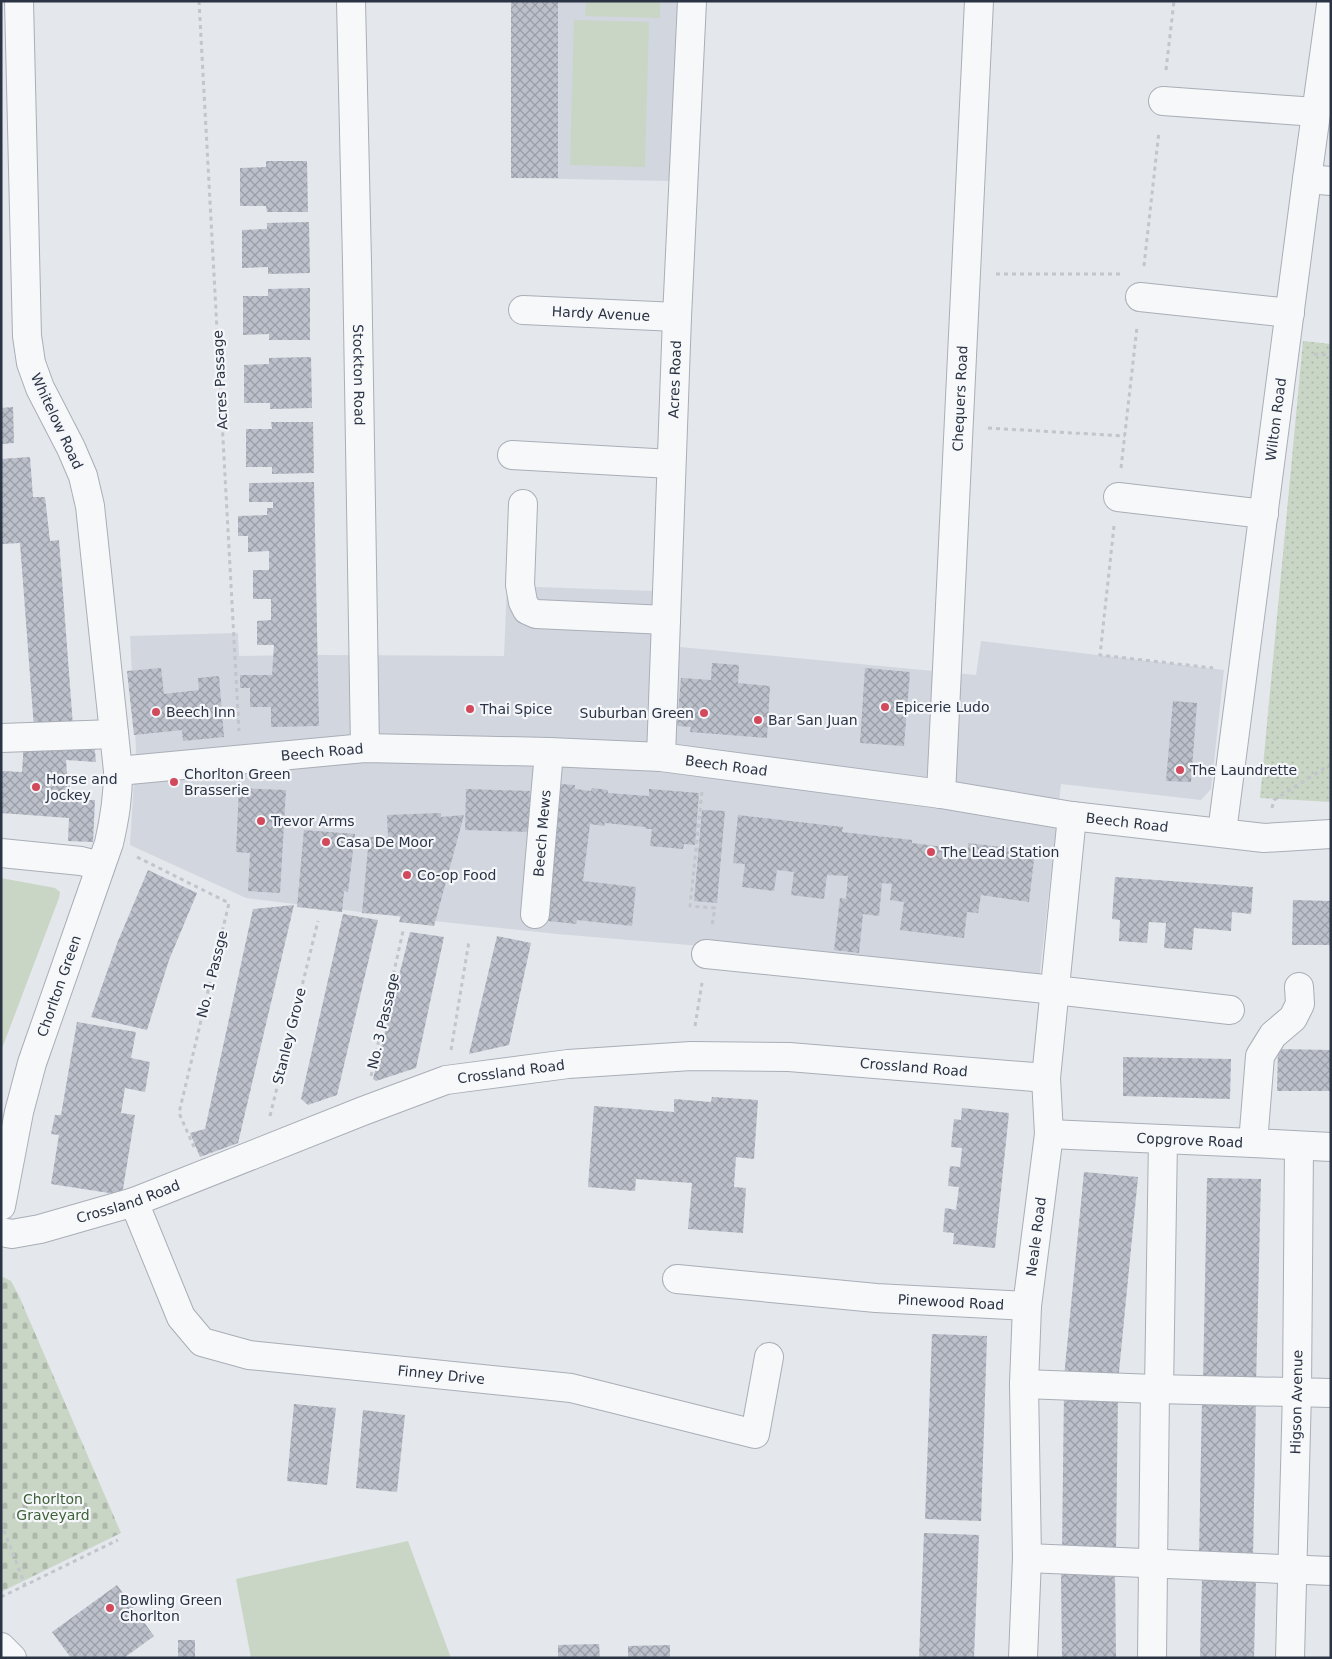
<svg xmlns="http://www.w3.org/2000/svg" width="1332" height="1659" font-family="'DejaVu Sans',sans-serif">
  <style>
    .built { fill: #d2d6de }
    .grass { fill: #c9d6c5 }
    .cemetery { fill: url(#cemetery-stones) }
    .park { fill: url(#park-dots) }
    .building { fill: url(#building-cross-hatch) }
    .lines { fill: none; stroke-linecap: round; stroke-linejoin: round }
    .minor-casing { stroke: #a9aeb7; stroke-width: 30 }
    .path { stroke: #c2c5cb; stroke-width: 3; stroke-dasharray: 4 4; stroke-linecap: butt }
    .minor { stroke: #f7f8fa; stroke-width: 28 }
    .poi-dot { fill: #d1495b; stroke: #f4f6f9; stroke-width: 2 }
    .labels { text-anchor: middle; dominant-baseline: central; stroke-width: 4.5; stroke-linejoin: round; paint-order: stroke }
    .street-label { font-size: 14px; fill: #2b3445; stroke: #f4f6f9 }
    .poi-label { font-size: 14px; fill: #2b3445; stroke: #f4f6f9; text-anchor: start }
    .park-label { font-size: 14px; fill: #3f6138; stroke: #f4f6f9 }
  </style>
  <defs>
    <pattern id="cemetery-stones" width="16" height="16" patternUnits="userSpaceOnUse" patternTransform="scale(1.25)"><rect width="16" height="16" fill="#c9d6c5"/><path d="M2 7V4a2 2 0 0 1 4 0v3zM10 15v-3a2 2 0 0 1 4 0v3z" fill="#adb8ab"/></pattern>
    <pattern id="park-dots" width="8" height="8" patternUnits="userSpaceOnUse" patternTransform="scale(1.25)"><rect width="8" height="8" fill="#c9d6c5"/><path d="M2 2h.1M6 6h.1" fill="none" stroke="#adb8ab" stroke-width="1.8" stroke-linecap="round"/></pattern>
    <pattern id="building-cross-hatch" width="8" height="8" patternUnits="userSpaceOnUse" patternTransform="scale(1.25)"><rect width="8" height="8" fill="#bbc0ca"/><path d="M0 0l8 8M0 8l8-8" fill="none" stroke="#989da6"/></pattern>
  </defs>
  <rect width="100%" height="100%" fill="#e4e7ec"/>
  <path class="built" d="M511 1H679L672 181 511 178Z
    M507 586 682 592 680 647 976 675 981 641 1224 670 1211 789 1201 800 1061 784 1039 981 773 952 557 934 443 922 246 898 130 845 136 749 130 636 238 633 239 656 317 655 504 656Z"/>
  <path class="grass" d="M586 1H660V18L585 16Z
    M574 20 649 22 645 167 570 165Z
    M1 878 55 888 60 892 59 898 1 1051Z
    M408 1541 451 1658H251L236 1579Z"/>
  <path class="cemetery" d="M3 1277 11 1281 19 1296 121 1533 1 1592V1278Z"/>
  <path class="park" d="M1303 341 1331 344V802L1260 798Z"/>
  <path class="building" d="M511 1H558V178H511Z
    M266 161H307L308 212H267L266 206H240V168L266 167Z
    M309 222 310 273 268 274V267L242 268V230L267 229V223Z
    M310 288V340H269V334L243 335V296H268V289Z
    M311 357 312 408 270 409V403H244V365L269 364V358Z
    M13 407 14 443 1 444V408Z
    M271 422H313L314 473 272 474V467H246V429H272Z
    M30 457 33 497H45L50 541 59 540 73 726 34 728 20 543 1 544V459Z
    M314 482 319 726 271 727V707H250V688H240V675H272L274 645H257V621L271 620V599H253V570H269V551L248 552V536H238V516L267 515V508H273V502H249V483Z
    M712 663 739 665 738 683 770 686 767 738 690 732 691 727 677 726 681 678 711 680Z
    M161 668 164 694 199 690 198 678 219 676 224 737 183 741 182 730 134 735 127 671Z
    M865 668 910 672 904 746 860 743Z
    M1173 701 1197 703 1191 782 1166 781Z
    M24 741H94L96 762 66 760 67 774H70V800H95L93 842 68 841 69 818 1 813V771L22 772Z
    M560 784 575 785V789L591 791 592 788 608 790V793L649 796V789L699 793 695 845 684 844 683 849 650 846 652 829H646L645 827 605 823 604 826 590 824 583 881 636 887 632 926 577 920 576 924 539 920Z
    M239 788 286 790 280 893 248 891 250 853 236 852Z
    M466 789 530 791 529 832 465 830Z
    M702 810 725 811 717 903 694 901Z
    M441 813V817L464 815 434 926 399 922 401 916 362 913 369 837H388L387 815Z
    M738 815 843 827 842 832 912 840V843L968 850V843L1035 851 1029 902 981 895 978 913 967 912 964 938 900 930 904 902 890 900 892 884 882 883 879 916 863 914 859 953 834 950 840 898 846 899 848 876 827 875 824 899 791 895 794 872 777 870 774 891 742 887 745 864 733 863Z
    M304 830 355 834 348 892 344 891 342 912 297 907Z
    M148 870 197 893 169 960 147 1030 91 1017 118 941Z
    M1115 877 1253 887 1251 914 1232 912 1231 931 1194 928 1192 950 1164 948 1166 923 1149 922 1147 943 1119 941 1120 920 1112 919Z
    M1293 900 1331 901V945H1292Z
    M294 905 238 1143 200 1157 190 1133 205 1129 253 909Z
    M343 914 378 920 337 1095 308 1105 301 1099Z
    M410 932 444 937 416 1068 376 1081 373 1079Z
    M497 936 531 943 509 1045 469 1054Z
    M77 1022 136 1032 131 1058 150 1062 145 1092 125 1088 121 1113 135 1115 122 1195 51 1184 59 1135 51 1134 55 1115H61Z
    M1278 1049 1331 1050V1091H1277Z
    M1123 1057 1231 1059 1230 1099 1123 1096Z
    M712 1097 758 1100 754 1159 736 1157 734 1187 746 1188 743 1233 688 1229 692 1183 636 1179 635 1191 588 1187 594 1106 674 1112V1099L711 1102Z
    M962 1108 1009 1113 995 1248 953 1244 954 1233 943 1232 945 1208 956 1210 959 1187 948 1186 950 1166 960 1167 962 1148 951 1147 954 1119 961 1120Z
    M1084 1172 1138 1177 1118 1382 1064 1377Z
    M1207 1178 1261 1179 1256 1385H1203Z
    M932 1334 987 1336 981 1521 925 1519Z
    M1064 1393H1118L1116 1552H1062Z
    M1202 1398 1256 1399 1253 1558 1199 1557Z
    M294 1404 336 1408 327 1485 287 1481Z
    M363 1410 405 1415 397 1492 356 1488Z
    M924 1533 979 1535 974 1658H919Z
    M1061 1571H1115L1116 1658H1062Z
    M1202 1576 1256 1577 1254 1658H1200Z
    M117 1585 154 1636 124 1658H71L52 1632Z
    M178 1640H195V1658H178Z
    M599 1644 600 1658H558V1645Z
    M670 1645V1658H628V1646Z"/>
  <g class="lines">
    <g class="minor-casing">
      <g id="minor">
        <path id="s1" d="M351 1 357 262 365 748"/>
        <path d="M1163 101 1316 112"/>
        <path d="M1307 179 1331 181"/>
        <path d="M1140 297 1290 313"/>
        <path id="s2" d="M523 310 677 317"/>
        <path d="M512 455 671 464"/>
        <path d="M1118 497 1264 514"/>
        <path d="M523 504 520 585 523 602 527 610 536 614 666 620"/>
        <path d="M1 738 114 734"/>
        <path id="s3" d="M661 757 677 317 692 1"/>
        <path id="s4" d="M118 771 365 748 549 752 661 757 941 794 1072 816 1264 838 1331 834"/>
        <path id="s5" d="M941 794 979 1"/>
        <path id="s6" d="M1222 832 1307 179 1331 5"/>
        <path d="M1 853 81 861 100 866"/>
        <path id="s7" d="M535 914 549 752"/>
        <path d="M706 954 1055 990 1230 1010"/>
        <path id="s8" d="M1049 1134 1253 1143 1331 1147"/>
        <path d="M1253 1143 1260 1056 1273 1035 1293 1018 1300 1004 1299 987"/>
        <path id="s9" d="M134 1202 181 1317 202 1342 249 1355 571 1388 755 1434 769 1357"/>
        <path id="s10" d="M1 1206 19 1112 32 1063 109 843C115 817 118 798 118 771L90 506 83 476 71 448 40 388 31 363 27 336 19 1"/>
        <path id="s11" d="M1 1232 12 1234 40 1229 134 1202 363 1111 446 1080 568 1064 691 1056 789 1057 1046 1078"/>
        <path id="s12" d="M677 1279 876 1298 1027 1306"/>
        <path d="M1024 1384 1155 1389 1331 1393"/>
        <path d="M1159 1390 1163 1139"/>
        <path d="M1027 1558 1331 1571"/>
        <path d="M1 1647 12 1658"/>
        <path id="s13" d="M1023 1658 1027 1558 1024 1384 1027 1306 1049 1134 1046 1078 1072 816"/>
        <path d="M1152 1658 1155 1389"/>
        <path id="s14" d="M1290 1658 1297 1392 1299 1146"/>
      </g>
    </g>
    <path class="path" d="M199 1 239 731
      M1166 70 1174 1
      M1144 266 1159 131
      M996 274H1120
      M1314 354 1331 355
      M988 428 1125 436
      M1121 468 1137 327
      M1114 526 1100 655 1213 668
      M702 792 690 906 715 908 712 925
      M1272 808 1274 800 1331 764
      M137 857 229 903 179 1113 194 1147
      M695 1026 702 983
      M451 1050 469 941
      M371 1076 403 931
      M270 1116 318 921
      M1 1523 25 1585
      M1 1597 118 1540"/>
    <use href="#minor" class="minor"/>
  </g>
  <g class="poi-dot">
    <circle cx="885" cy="707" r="5"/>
    <circle cx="470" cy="709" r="5"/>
    <circle cx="156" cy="712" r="5"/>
    <circle cx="704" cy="713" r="5"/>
    <circle cx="758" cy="720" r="5"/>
    <circle cx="1180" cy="770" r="5"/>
    <circle cx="174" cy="782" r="5"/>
    <circle cx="36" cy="787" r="5"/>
    <circle cx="261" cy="821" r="5"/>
    <circle cx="326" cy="842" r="5"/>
    <circle cx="931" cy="852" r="5"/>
    <circle cx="407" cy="875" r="5"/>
    <circle cx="110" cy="1608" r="5"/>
  </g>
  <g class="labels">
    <g class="street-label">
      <text stroke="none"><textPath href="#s2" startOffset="78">Hardy Avenue</textPath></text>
      <text stroke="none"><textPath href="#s1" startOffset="374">Stockton Road</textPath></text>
      <text stroke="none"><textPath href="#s3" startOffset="378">Acres Road</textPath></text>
      <text transform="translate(220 380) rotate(-93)">Acres Passage</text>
      <text stroke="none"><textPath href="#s5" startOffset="396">Chequers Road</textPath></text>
      <text stroke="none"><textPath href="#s6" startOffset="416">Wilton Road</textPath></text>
      <text transform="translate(57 421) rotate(65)">Whitelow Road</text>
      <text stroke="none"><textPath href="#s4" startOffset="205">Beech Road</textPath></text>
      <text stroke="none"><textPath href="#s4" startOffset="610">Beech Road</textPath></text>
      <text stroke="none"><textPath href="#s4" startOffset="1015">Beech Road</textPath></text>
      <text stroke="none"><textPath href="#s7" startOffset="81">Beech Mews</textPath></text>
      <text transform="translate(212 974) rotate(-76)">No. 1 Passge</text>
      <text stroke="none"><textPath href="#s10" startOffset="228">Chorlton Green</textPath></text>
      <text transform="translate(383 1021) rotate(-77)">No. 3 Passage</text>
      <text transform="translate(289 1036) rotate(-76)">Stanley Grove</text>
      <text stroke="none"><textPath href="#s11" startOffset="942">Crossland Road</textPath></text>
      <text stroke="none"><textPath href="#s11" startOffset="538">Crossland Road</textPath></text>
      <text stroke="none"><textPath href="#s8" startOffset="141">Copgrove Road</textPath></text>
      <text stroke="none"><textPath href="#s11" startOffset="132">Crossland Road</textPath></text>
      <text stroke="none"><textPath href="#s13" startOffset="422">Neale Road</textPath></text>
      <text stroke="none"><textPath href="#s12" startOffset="275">Pinewood Road</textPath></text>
      <text stroke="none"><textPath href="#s9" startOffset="399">Finney Drive</textPath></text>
      <text stroke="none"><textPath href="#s14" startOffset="256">Higson Avenue</textPath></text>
    </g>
    <g class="poi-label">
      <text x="895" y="707">Epicerie Ludo</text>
      <text x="480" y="709">Thai Spice</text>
      <text x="166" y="712">Beech Inn</text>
      <text x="694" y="713" text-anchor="end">Suburban Green</text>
      <text x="768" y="720">Bar San Juan</text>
      <text x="1190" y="770">The Laundrette</text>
      <text x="184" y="774">Chorlton Green<tspan x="184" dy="16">Brasserie</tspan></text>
      <text x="46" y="779">Horse and<tspan x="46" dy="16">Jockey</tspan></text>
      <text x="271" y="821">Trevor Arms</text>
      <text x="336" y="842">Casa De Moor</text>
      <text x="941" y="852">The Lead Station</text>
      <text x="417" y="875">Co-op Food</text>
      <text x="120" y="1600">Bowling Green<tspan x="120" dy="16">Chorlton</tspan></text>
    </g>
    <g class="park-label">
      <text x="53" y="1499">Chorlton<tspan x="53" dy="16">Graveyard</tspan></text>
    </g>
  </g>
  <rect width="1332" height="1659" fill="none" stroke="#2b3445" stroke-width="5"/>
</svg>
